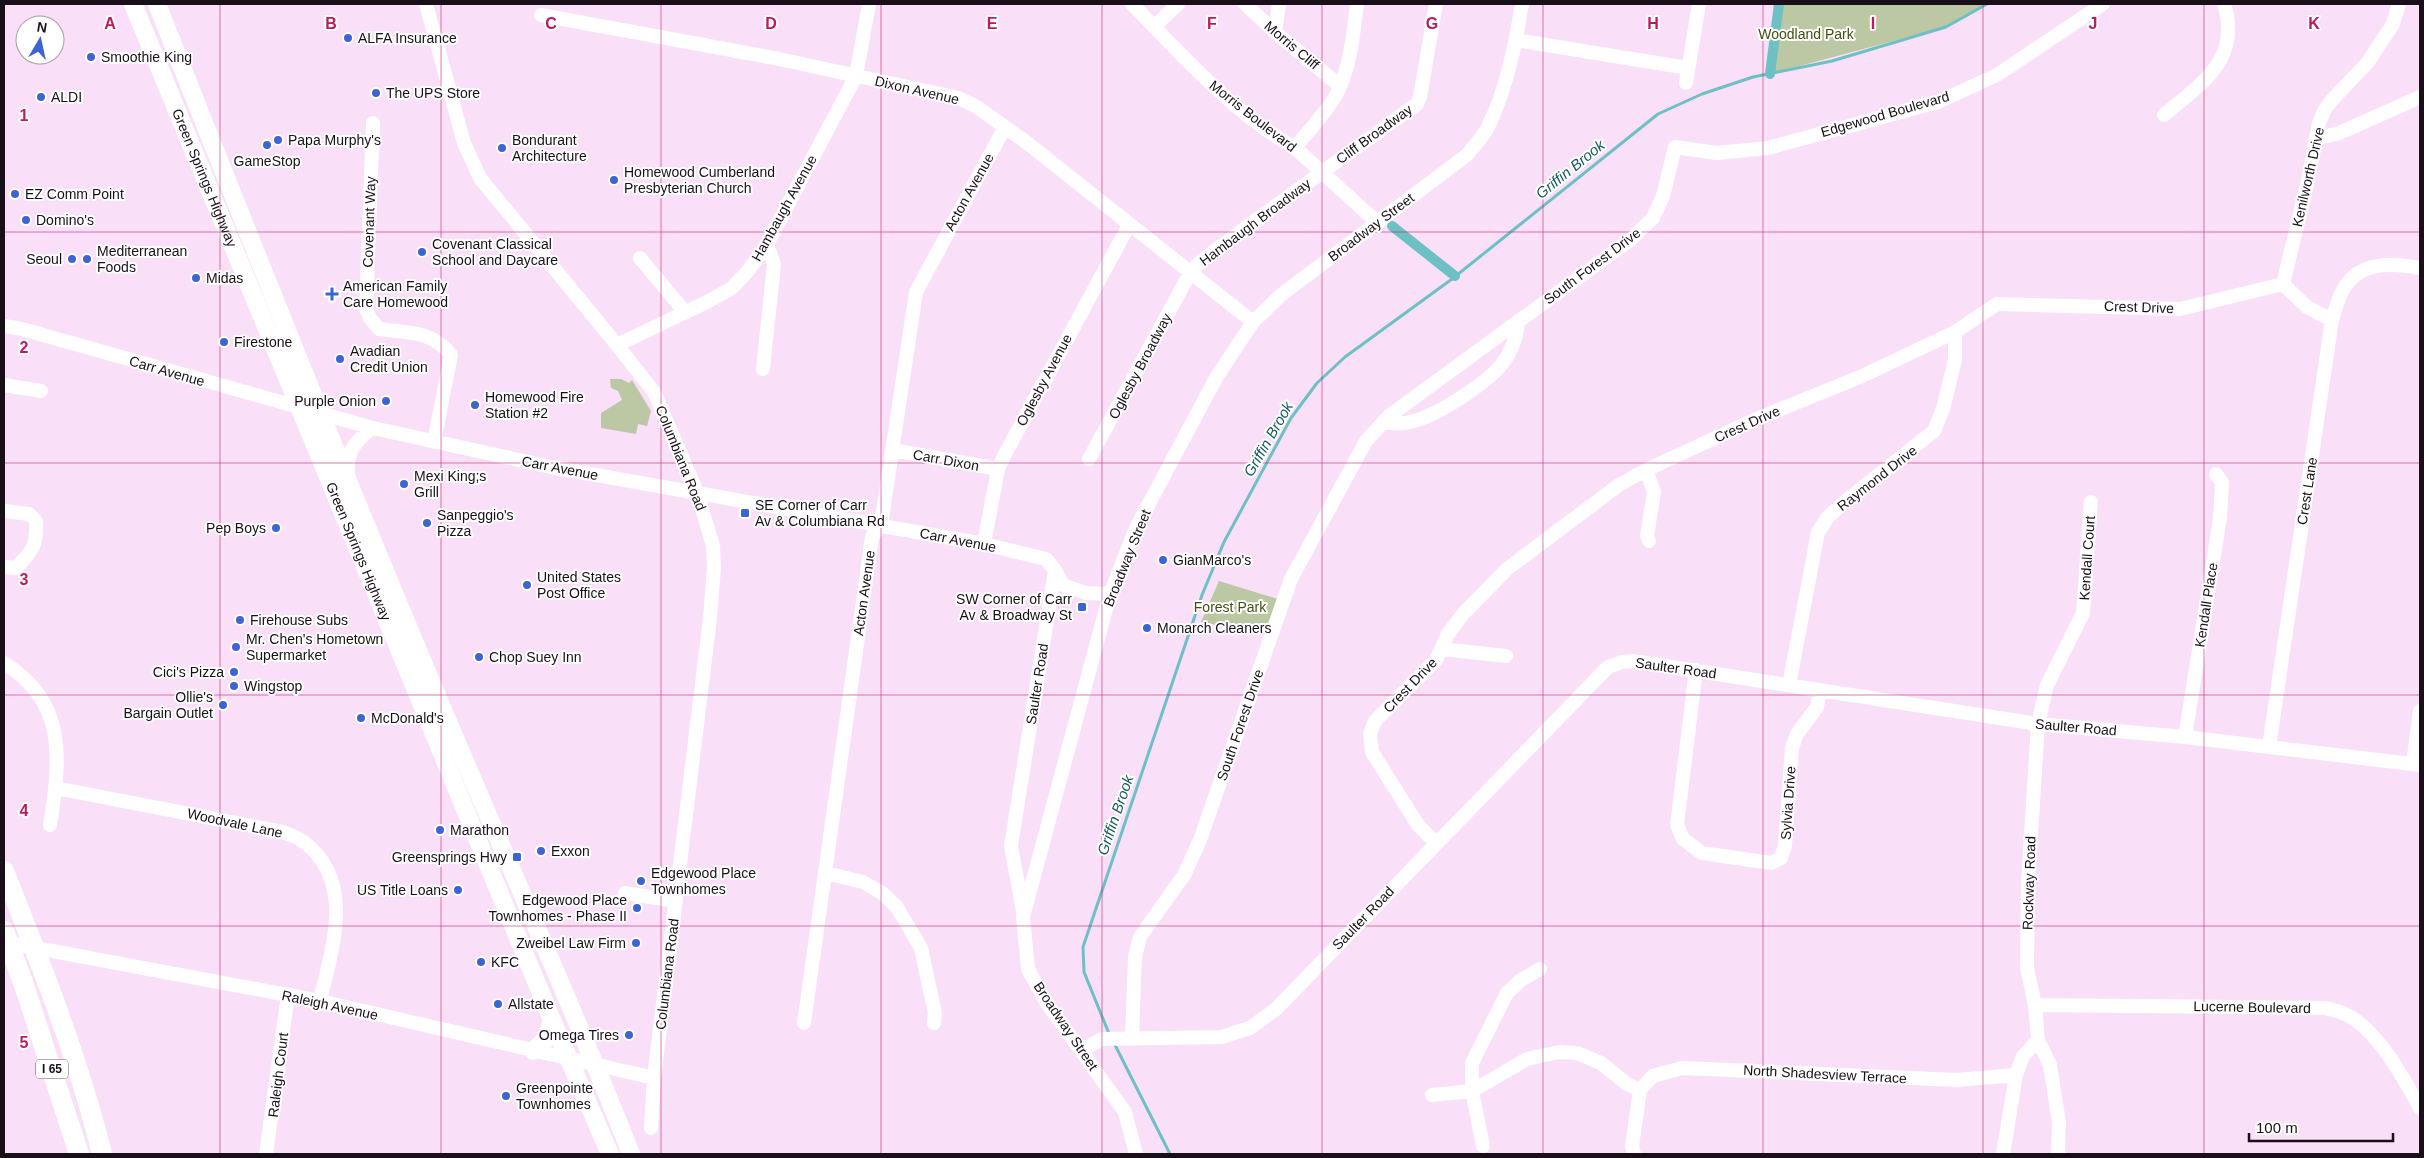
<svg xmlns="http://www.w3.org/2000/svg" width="2424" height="1158" font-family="Helvetica,sans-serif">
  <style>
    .green { fill: #bcc7a4 }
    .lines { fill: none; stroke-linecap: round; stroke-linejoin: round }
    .stream { stroke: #6dc0c4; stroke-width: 3 }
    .canal { stroke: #6dc0c4; stroke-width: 10 }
    .minor { stroke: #fff; stroke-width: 14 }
    .major { stroke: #fff; stroke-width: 18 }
    .highway { stroke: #fff; stroke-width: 20 }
    .grid { fill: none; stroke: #c2185b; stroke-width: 1; stroke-opacity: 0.55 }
    .poi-dot { fill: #3d64d5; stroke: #fff; stroke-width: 2 }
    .labels { text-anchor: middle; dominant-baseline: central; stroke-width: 4; stroke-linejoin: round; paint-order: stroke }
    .shield { fill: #fff; stroke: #5d575d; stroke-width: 1 }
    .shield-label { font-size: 12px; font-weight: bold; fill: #180f18 }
    .park-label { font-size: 14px; fill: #42500f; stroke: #fff }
    .poi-label { font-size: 14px; fill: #180f18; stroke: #fff; text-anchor: start }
    .street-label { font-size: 14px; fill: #180f18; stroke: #fff }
    .water-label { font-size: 15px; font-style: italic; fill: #135a5d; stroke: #fff }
    .grid-label { font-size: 16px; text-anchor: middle; font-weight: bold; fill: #c2185b; stroke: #fff; stroke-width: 4; stroke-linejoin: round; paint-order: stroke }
  </style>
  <rect width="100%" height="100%" fill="#fadff9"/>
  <path class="green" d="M1782 4H1985L1946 27 1770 74 1777 12Z
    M610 379H621L629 383 632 380 651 411 647 426 638 424 636 434 601 428V413L622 400 618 391 611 388Z
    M1219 581 1278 599 1265 635 1201 622Z"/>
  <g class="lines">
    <path class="stream" d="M1110 1036 1084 972 1083 947 1202 595 1224 542 1291 418 1317 383 1345 357 1452 279 1658 114 1702 94 1753 77 1832 61 1946 27 1987 4
      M1114 1043 1170 1154"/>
    <path class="canal" d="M1770 74 1779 4
      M1392 226 1455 276"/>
    <path class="minor" d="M426 4 464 143 480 178 617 345 654 392 697 492 713 546 714 568 710 618 654 1078 651 1128
      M1132 4C1180 53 1234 114 1295 148L1378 223
      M1245 4 1275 32 1340 86
      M541 15 779 59 959 98 977 107 1026 142 1253 322
      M1154 27 1178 4
      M1275 32 1279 4
      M1516 40 1688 68
      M1686 83 1699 4
      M2164 115C2201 84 2242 59 2224 4
      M373 123 366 309 370 318 379 329C408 333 432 330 451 355L434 442
      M2316 138 2337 134 2420 97
      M1295 148C1308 131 1325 114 1336 95 1351 67 1353 34 1357 4
      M640 258 685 312
      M2283 284 2307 185 2319 123 2324 111 2332 100 2368 62 2393 24 2399 4
      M4 326 22 329 373 428 551 467 984 544 1046 559 1055 570 1063 585 1086 593 1110 594
      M617 345 707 302 732 288 748 271 767 244 856 76 869 4
      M763 369 774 264 767 244
      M4 385 41 391
      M1384 422C1394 424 1404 424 1414 421 1438 415 1487 383 1502 364 1512 351 1517 337 1518 321
      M893 450 998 469
      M1089 459 1190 273 1201 261 1253 222 1417 104 1420 97 1436 4
      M1646 470 1654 492 1647 536 1649 541
      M348 475C346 453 355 440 373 428
      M4 511 29 514 36 521C37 547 33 550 16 568L4 567
      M984 544 998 469 1004 456 1129 225
      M1441 649 1506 656
      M4 663C68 702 60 761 50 825
      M1696 670 1677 825 1683 839 1702 853 1771 863 1781 858 1785 846 1792 748 1797 734 1817 707 1820 690
      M1789 685 1818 532 1828 517 1847 500 1934 431 1943 409 1955 360V332
      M2185 737 2220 518 2222 483 2216 474
      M2269 747 2332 320C2335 310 2338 299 2343 290 2358 261 2392 263 2420 268
      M2413 764 2420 711
      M56 788 283 832C290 835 298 837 304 842 356 882 332 948 320 1001
      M1436 843 1418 825 1372 752 1370 734 1375 721 1436 660 1448 634 1463 614 1507 569 1619 485 1646 470 1754 420 1860 377 1955 332 1997 304 2180 309 2283 284 2307 307 2332 320
      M826 873 863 882 882 893 896 906 921 948 935 1013 934 1023
      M625 893 676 901
      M1023 911 1011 846 1055 570
      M4 942 320 1001 654 1078
      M2035 1005 2326 1008C2332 1010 2339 1011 2345 1014 2376 1027 2404 1079 2420 1108
      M804 1023 872 537 881 525 916 292 1005 127
      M1132 1038 1135 957 1140 937 1184 875 1200 840 1291 579 1366 441 1389 416 1630 240 1653 218 1663 196 1675 147 1717 153 1768 148 1938 102 1997 75 2103 4
      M2038 1040 2050 1065 2059 1122 2058 1154
      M1082 1050 1102 1039 1222 1037 1250 1028 1276 1009 1608 667 1622 662 1633 661 2038 724 2185 737 2420 765
      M1640 1090 1653 1076 1682 1068 1957 1080 2016 1075
      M1432 1095 1472 1091 1527 1059 1559 1052 1577 1053 1601 1063 1627 1084 1640 1090
      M1483 1146 1472 1091V1063L1507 993 1521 980 1540 969
      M266 1154 288 995
      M1136 1154 1125 1112 1046 1002 1028 969 1023 917 1110 594 1136 528 1216 378 1253 322 1281 295 1467 155C1474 146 1483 137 1488 127 1507 88 1515 46 1522 4
      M1634 1154 1632 1146 1640 1090
      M2003 1154 2016 1075 2023 1056 2038 1040 2035 1005 2027 968 2028 882 2038 724 2047 685 2083 613 2091 502"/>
    <g class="major">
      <path id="s1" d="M133 4 552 1020 610 1154"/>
      <path d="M157 4C250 238 343 473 441 705 504 855 572 1003 631 1154"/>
      <path d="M533 1051 546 1039 552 1020"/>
    </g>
    <path class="highway" d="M4 871C41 964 78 1057 102 1154
      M4 931 24 985 79 1154"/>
  </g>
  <path class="grid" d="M220 4V1154M441 4V1154M661 4V1154M881 4V1154M1102 4V1154M1322 4V1154M1543 4V1154M1763 4V1154M1983 4V1154M2204 4V1154M4 232H2420M4 463H2420M4 695H2420M4 926H2420"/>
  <g class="poi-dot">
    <circle cx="348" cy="38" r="5"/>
    <circle cx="91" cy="57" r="5"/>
    <circle cx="376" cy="93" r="5"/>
    <circle cx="41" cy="97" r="5"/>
    <circle cx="278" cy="140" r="5"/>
    <circle cx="267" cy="145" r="5"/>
    <circle cx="502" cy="148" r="5"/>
    <circle cx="614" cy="180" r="5"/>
    <circle cx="15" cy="194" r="5"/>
    <circle cx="26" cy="220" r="5"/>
    <circle cx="422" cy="252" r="5"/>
    <circle cx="72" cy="259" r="5"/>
    <circle cx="87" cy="259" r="5"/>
    <circle cx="196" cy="278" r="5"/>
    <path d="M329.5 286.5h5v5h5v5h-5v5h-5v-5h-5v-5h5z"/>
    <circle cx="224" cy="342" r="5"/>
    <circle cx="340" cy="359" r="5"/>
    <circle cx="386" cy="401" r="5"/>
    <circle cx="475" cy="405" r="5"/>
    <circle cx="404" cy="484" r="5"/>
    <rect x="740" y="508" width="10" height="10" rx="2.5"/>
    <circle cx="427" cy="523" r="5"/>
    <circle cx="276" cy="528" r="5"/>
    <circle cx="1163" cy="560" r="5"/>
    <circle cx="527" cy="585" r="5"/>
    <rect x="1077" y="602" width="10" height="10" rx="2.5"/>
    <circle cx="240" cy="620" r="5"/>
    <circle cx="1147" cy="628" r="5"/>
    <circle cx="236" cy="647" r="5"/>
    <circle cx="479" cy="657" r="5"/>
    <circle cx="234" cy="672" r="5"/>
    <circle cx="234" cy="686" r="5"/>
    <circle cx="223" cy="705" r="5"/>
    <circle cx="361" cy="718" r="5"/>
    <circle cx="440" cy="830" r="5"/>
    <circle cx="541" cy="851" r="5"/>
    <rect x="512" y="852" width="10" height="10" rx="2.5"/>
    <circle cx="641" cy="881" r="5"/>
    <circle cx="458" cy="890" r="5"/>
    <circle cx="637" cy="908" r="5"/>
    <circle cx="636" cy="943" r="5"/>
    <circle cx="481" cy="962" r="5"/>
    <circle cx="498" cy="1004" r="5"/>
    <circle cx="629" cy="1035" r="5"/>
    <circle cx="506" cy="1096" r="5"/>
  </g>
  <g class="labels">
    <rect class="shield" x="36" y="1059.5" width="32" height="19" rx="4"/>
    <g class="shield-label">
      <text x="52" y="1069">I 65</text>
    </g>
    <g class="park-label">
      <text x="1806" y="34">Woodland Park</text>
      <text x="1230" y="607">Forest Park</text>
    </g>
    <g class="poi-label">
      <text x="358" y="38">ALFA Insurance</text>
      <text x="101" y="57">Smoothie King</text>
      <text x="386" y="93">The UPS Store</text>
      <text x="51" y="97">ALDI</text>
      <text x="288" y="140">Papa Murphy's</text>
      <text x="512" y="140">Bondurant<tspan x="512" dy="16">Architecture</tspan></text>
      <text x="267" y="161" text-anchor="middle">GameStop</text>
      <text x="624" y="172">Homewood Cumberland<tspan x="624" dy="16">Presbyterian Church</tspan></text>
      <text x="25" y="194">EZ Comm Point</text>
      <text x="36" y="220">Domino's</text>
      <text x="432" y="244">Covenant Classical<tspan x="432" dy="16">School and Daycare</tspan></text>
      <text x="97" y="251">Mediterranean<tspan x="97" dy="16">Foods</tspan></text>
      <text x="62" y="259" text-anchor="end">Seoul</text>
      <text x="206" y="278">Midas</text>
      <text x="343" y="286">American Family<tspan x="343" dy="16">Care Homewood</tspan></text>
      <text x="234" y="342">Firestone</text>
      <text x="350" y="351">Avadian<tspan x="350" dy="16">Credit Union</tspan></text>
      <text x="485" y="397">Homewood Fire<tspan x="485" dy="16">Station #2</tspan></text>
      <text x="376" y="401" text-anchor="end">Purple Onion</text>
      <text x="414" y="476">Mexi King;s<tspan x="414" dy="16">Grill</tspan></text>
      <text x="755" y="505">SE Corner of Carr<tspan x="755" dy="16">Av &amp; Columbiana Rd</tspan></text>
      <text x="437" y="515">Sanpeggio's<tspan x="437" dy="16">Pizza</tspan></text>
      <text x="266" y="528" text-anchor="end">Pep Boys</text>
      <text x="1173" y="560">GianMarco's</text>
      <text x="537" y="577">United States<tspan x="537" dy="16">Post Office</tspan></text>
      <text x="1072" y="599" text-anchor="end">SW Corner of Carr<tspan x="1072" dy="16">Av &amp; Broadway St</tspan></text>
      <text x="250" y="620">Firehouse Subs</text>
      <text x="1157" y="628">Monarch Cleaners</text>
      <text x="246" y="639">Mr. Chen's Hometown<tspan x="246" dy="16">Supermarket</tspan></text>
      <text x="489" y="657">Chop Suey Inn</text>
      <text x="224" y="672" text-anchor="end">Cici's Pizza</text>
      <text x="244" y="686">Wingstop</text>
      <text x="213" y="697" text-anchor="end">Ollie's<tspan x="213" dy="16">Bargain Outlet</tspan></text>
      <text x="371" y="718">McDonald's</text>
      <text x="450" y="830">Marathon</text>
      <text x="551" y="851">Exxon</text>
      <text x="507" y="857" text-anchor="end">Greensprings Hwy</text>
      <text x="651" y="873">Edgewood Place<tspan x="651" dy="16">Townhomes</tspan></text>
      <text x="448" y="890" text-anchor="end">US Title Loans</text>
      <text x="627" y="900" text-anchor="end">Edgewood Place<tspan x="627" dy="16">Townhomes - Phase II</tspan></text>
      <text x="626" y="943" text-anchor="end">Zweibel Law Firm</text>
      <text x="491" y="962">KFC</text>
      <text x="508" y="1004">Allstate</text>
      <text x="619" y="1035" text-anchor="end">Omega Tires</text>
      <text x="516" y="1088">Greenpointe<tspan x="516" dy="16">Townhomes</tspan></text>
    </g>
    <g class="street-label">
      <text transform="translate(1292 45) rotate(40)">Morris Cliff</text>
      <text transform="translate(917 90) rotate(13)">Dixon Avenue</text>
      <text transform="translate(1885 114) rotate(-16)">Edgewood Boulevard</text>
      <text transform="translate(1253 116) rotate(38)">Morris Boulevard</text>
      <text transform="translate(1374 134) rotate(-36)">Cliff Broadway</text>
      <text stroke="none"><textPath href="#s1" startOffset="188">Green Springs Highway</textPath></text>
      <text transform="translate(2308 177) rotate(-77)">Kenilworth Drive</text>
      <text transform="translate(969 192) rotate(-61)">Acton Avenue</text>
      <text transform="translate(784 208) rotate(-61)">Hambaugh Avenue</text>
      <text transform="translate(369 222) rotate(-88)">Covenant Way</text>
      <text transform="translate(1255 222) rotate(-37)">Hambaugh Broadway</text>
      <text transform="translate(1371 227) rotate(-37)">Broadway Street</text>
      <text transform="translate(1592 266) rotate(-37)">South Forest Drive</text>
      <text transform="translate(2139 307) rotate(2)">Crest Drive</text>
      <text transform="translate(1140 366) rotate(-62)">Oglesby Broadway</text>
      <text transform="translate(167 371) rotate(16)">Carr Avenue</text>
      <text transform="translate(1044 380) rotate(-62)">Oglesby Avenue</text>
      <text transform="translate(1747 424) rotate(-24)">Crest Drive</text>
      <text transform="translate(681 458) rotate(68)">Columbiana Road</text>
      <text transform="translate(946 460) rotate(10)">Carr Dixon</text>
      <text transform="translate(560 468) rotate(11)">Carr Avenue</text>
      <text transform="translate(1877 478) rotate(-38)">Raymond Drive</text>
      <text transform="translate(2307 491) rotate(-81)">Crest Lane</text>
      <text transform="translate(958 540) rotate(11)">Carr Avenue</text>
      <text stroke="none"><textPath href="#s1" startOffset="592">Green Springs Highway</textPath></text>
      <text transform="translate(1127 558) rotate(-68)">Broadway Street</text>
      <text transform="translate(2087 558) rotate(-86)">Kendall Court</text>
      <text transform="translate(864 593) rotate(-82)">Acton Avenue</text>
      <text transform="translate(2206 605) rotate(-81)">Kendall Place</text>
      <text transform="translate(1676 668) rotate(8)">Saulter Road</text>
      <text transform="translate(1037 684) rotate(-81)">Saulter Road</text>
      <text transform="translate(1410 685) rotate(-46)">Crest Drive</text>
      <text transform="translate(1240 725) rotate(-71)">South Forest Drive</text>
      <text transform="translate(2076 727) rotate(5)">Saulter Road</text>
      <text transform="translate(1788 803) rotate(-86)">Sylvia Drive</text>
      <text transform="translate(235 823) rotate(12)">Woodvale Lane</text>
      <text transform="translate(2029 883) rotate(-88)">Rockway Road</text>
      <text transform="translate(1363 918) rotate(-46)">Saulter Road</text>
      <text transform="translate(667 974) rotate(-83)">Columbiana Road</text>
      <text transform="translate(330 1005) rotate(12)">Raleigh Avenue</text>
      <text transform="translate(2252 1007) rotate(1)">Lucerne Boulevard</text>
      <text transform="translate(1066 1026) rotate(56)">Broadway Street</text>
      <text transform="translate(1825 1074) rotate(3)">North Shadesview Terrace</text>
      <text transform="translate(278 1075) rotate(-83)">Raleigh Court</text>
    </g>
    <g class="water-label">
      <text transform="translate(1570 169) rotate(-39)">Griffin Brook</text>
      <text transform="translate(1268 439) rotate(-60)">Griffin Brook</text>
      <text transform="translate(1115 815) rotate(-71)">Griffin Brook</text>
    </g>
  </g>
  <g class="grid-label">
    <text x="110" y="29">A</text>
    <text x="331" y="29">B</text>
    <text x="551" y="29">C</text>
    <text x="771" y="29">D</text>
    <text x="992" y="29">E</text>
    <text x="1212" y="29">F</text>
    <text x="1432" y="29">G</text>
    <text x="1653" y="29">H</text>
    <text x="1873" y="29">I</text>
    <text x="2093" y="29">J</text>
    <text x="2314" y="29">K</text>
    <text x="24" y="121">1</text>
    <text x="24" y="353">2</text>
    <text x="24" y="585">3</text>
    <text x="24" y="816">4</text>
    <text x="24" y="1048">5</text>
  </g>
  <rect width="2424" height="1158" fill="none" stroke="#180f18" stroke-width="10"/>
  <g transform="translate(40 40) rotate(9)"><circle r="24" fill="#ffffff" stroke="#a39fa3"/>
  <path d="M0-4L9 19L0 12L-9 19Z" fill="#3d64d5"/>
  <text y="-8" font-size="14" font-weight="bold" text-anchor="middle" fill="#180f18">N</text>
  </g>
  <path d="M2249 1133v8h144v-8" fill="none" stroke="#180f18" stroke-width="2.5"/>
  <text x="2256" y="1133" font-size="15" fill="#180f18" stroke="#ffffff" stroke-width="4" paint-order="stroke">100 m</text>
</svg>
